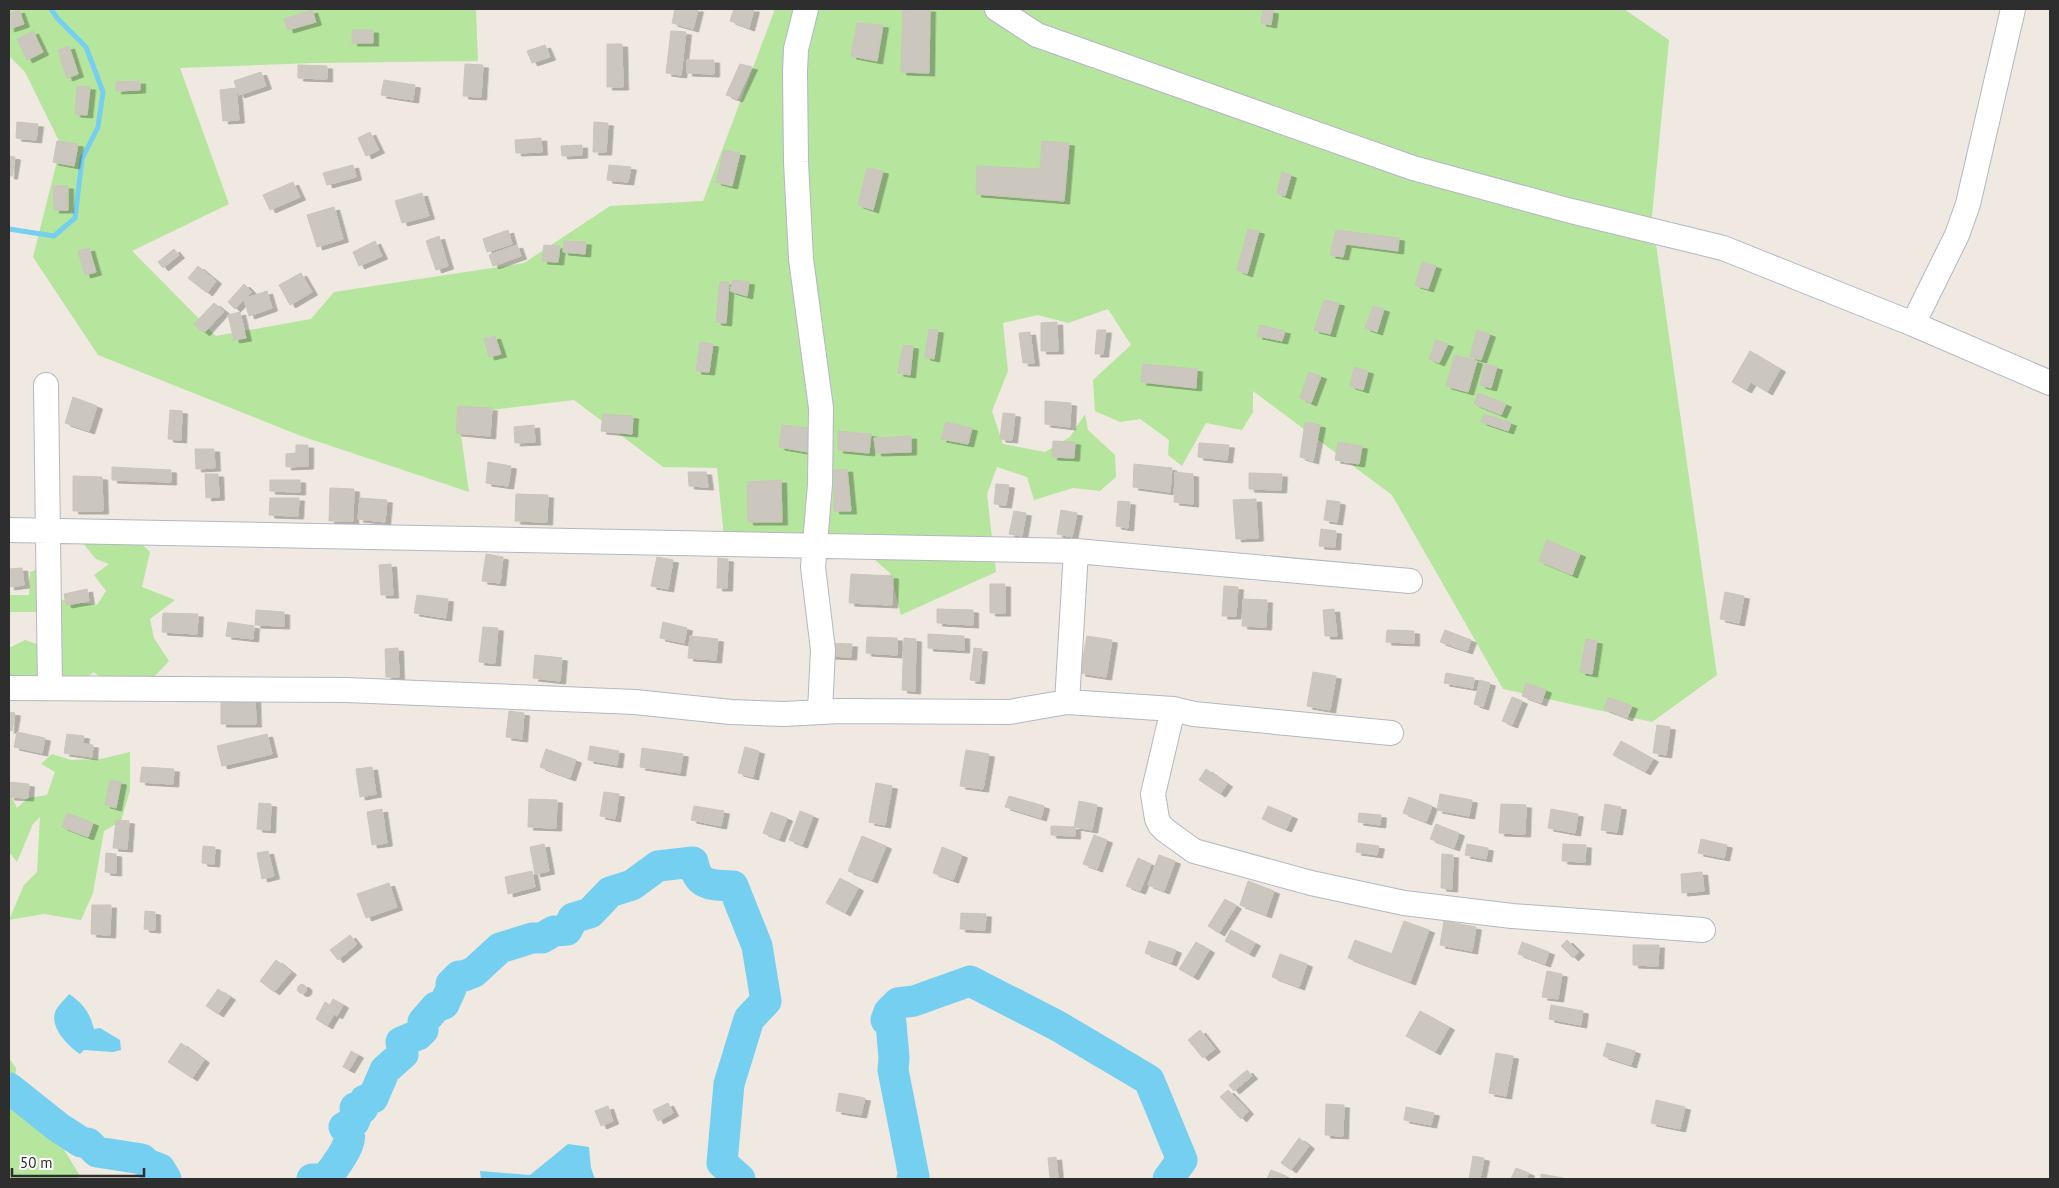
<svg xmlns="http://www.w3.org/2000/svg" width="2059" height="1188" font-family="'PT Sans',sans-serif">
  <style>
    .green { fill: #b6e59e }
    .water { fill: #75cff0 }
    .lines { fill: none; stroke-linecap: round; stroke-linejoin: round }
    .stream { stroke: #75cff0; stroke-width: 5 }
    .river { stroke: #75cff0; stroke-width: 31 }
    .building { fill: #cbc7bf; stroke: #cbc5ba; filter: url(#shadow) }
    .minor-casing { stroke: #b4b7c1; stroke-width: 26 }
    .minor { stroke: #fff; stroke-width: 24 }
  </style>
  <defs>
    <filter id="shadow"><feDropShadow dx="5.5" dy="3" stdDeviation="0" flood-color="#0004"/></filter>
  </defs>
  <rect width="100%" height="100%" fill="#efe9e1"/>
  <path class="green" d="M9 9H476L478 61 313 63 180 68 229 204 132 251 216 336 311 319 334 292 524 263 610 206 703 201 775 9H1624L1669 40 1652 216 1717 675 1652 722 1503 689 1392 495 1253 391V412L1242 430 1206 423 1182 466 1168 455 1169 440 1140 419 1120 422 1095 411 1093 380 1131 345 1108 309 1068 323 1038 315 1003 323 1008 371 992 411 1003 444 1045 452 1070 437 1085 414 1088 430 1115 455 1116 477 1100 491 1073 488 1034 500 1027 477 997 467 987 494 996 572 901 615 890 573 853 541 724 537 717 468 663 467 574 400 458 414 469 492 301 436 98 355 33 257 61 145 25 72 9 56Z
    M136 539 150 552 142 587 175 600 150 619 154 638 169 661 153 678 121 694 94 672 58 696V679L30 676 18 694 9 698V648L25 640 59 652 57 599 97 605 106 591 94 575 109 564 96 559 82 542Z
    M40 568 39 612H9V595H29L30 572Z
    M130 752V790L121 821 104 831 93 893 81 920 44 914 9 920 24 885 37 872 40 817 33 824 17 862 9 852V797H12L17 808 28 798 47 795 55 772 41 764 52 754 71 760 101 759Z
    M9 1058 16 1068 13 1110 63 1148 80 1176 78 1179H9Z"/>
  <path class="water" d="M69 994C83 1003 90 1013 94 1029L100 1028 120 1040 121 1050 113 1052 84 1050 80 1054C68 1046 48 1026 56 1010 59 1005 65 999 69 994Z
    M568 1144 589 1147 591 1168 595 1179H481L480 1171 530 1175Z"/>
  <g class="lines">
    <path class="stream" d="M9 229 54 236 75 218 82 159 98 127 103 92 86 47 58 19 51 9"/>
    <path class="river" d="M9 1088 58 1127 81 1142 88 1143 97 1152 142 1159 147 1164 160 1169 166 1179
      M312 1179H325C332 1171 354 1143 349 1133 348 1131 345 1129 344 1127L354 1122 357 1115 355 1108H363L365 1100 373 1098 385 1070 403 1054 401 1042 418 1035 423 1030V1022L436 1007 444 1004 451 989V984L459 976H464L474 972 500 948 532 938H542L554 931 567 930 573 918 590 913 610 892 632 885 658 866 693 862C698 887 711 885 733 886L757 946 766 1001 749 1019 729 1084 722 1163 740 1179
      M912 1179 914 1177 893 1070 894 1058 891 1023 886 1020 889 1012 898 1003 914 1001 970 981 1056 1025 1149 1080 1182 1160 1168 1179"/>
  </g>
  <path class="building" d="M675 9H698L693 29 672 23Z
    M734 9H754L749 28 730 21Z
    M930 9 929 73 901 72 903 10Z
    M1263 9 1273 11 1271 25 1261 23Z
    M19 10 24 24 9 29V14Z
    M312 10 316 22 288 30 284 19Z
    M857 23 883 25 877 61 851 56Z
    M352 30H373V43H352Z
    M33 31 43 52 27 60 17 39Z
    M671 31 686 32 681 75 666 73Z
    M607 44H622L623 87H607Z
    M545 45 550 57 532 63 527 51Z
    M69 46 78 74 67 78 58 50Z
    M687 60H714V74L687 73Z
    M465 64 483 65 481 97 463 96Z
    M740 64 752 67 737 99 726 95Z
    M298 65 327 66V79L298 78Z
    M261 72 266 86 239 95 234 81Z
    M384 80 415 85 413 100 381 95Z
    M140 81V90L116 91V82Z
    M77 86 90 87 87 115 75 114Z
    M236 88 239 120 223 121 220 90Z
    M17 122 38 124 36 140 16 138Z
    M594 122 608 123 606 152H593Z
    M370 132 379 150 366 156 358 138Z
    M541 138 542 152 516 153 515 140Z
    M57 141 78 144 74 166 53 162Z
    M1042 141 1069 143 1064 201 976 194 977 166 1040 169Z
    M582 145V155L562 156 561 146Z
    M724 150 740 153 732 186 716 182Z
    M9 156 15 157 12 176H9Z
    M353 165 356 177 327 185 323 173Z
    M609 165 631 167 628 182 607 180Z
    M867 168 883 171 873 210 858 205Z
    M1282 172 1291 175 1285 196 1277 193Z
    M293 182 300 197 270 210 263 195Z
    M53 186H68V210H54Z
    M422 193 429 216 402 223 395 201Z
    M334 207 343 239 317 247 307 215Z
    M1248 229 1259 231 1247 274 1237 270Z
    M508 230 512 244 487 252 483 239Z
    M1336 230 1399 238 1398 251 1346 244 1343 257 1330 255Z
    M439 236 448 266 436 270 426 241Z
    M375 241 382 256 359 266 353 252Z
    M564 241 586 242 585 254 563 252Z
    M517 245 521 256 493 266 489 255Z
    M544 245 560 246 558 262 542 261Z
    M89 248 96 272 85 275 78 251Z
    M174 249 179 255 163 268 158 262Z
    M1422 262 1436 266 1428 289 1415 285Z
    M198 266 216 281 207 293 188 278Z
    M301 273 312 292 290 305 279 285Z
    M733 280 749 282 747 296 730 291Z
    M720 282H729L726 323 716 322Z
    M244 284 252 292 246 298 267 291 272 308 249 316 244 300 235 309 228 302Z
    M1324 300 1339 303 1330 334 1314 330Z
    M214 303 224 311 204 333 194 324Z
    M1373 306 1384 309 1377 332 1365 328Z
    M240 312 246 338 234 340 228 315Z
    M1057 322 1058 351H1041V323Z
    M1260 325 1285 331 1282 341 1257 336Z
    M929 329 938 330 934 359 925 357Z
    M1097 330H1106L1103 354H1095Z
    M1477 330 1490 334 1481 360 1470 357Z
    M1030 332 1034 363H1023L1019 333Z
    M495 336 501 354 489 357 484 339Z
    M1436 340 1448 344 1439 363 1429 359Z
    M700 342 713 344 709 372 696 371Z
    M903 345 913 346 910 375 898 373Z
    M1750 351 1780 369 1767 392 1751 382 1746 390 1732 382Z
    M1455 355 1477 361 1468 392 1446 386Z
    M1143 364 1197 369 1196 388 1141 382Z
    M1485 364 1497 367 1491 388 1480 385Z
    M1354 367 1368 371 1363 390 1350 386Z
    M1309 372 1321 376 1311 403 1300 398Z
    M1478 393 1506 404 1501 415 1474 404Z
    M73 397 97 406 89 431 65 423Z
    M1045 401 1071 403 1070 427 1045 424Z
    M458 406 492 408 490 436 456 433Z
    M170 410 182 411 181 440 168 439Z
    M1003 413 1015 414 1012 440 1000 439Z
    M603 414 633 416 632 434 601 431Z
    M1484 414 1511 423 1508 431 1481 422Z
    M946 422 972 428 968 444 941 439Z
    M1305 422 1320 425 1313 461 1300 457Z
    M534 425 535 442 515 443 514 427Z
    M782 425 812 428 808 452 779 447Z
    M838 431 871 434 869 453 838 450Z
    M911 436V452L876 453 874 438Z
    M1053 441 1075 442 1074 458 1052 457Z
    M1338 442 1362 446 1359 464 1335 460Z
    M1199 443 1229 445 1227 460 1198 457Z
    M296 445H308V466L286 467V454L296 453Z
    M195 449H214L215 468 196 469Z
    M488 462 511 466 508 486 486 483Z
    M1134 464 1172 468 1170 492 1133 487Z
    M112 467 171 470V482L112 480Z
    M847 469 851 511H834V470Z
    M688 472H706L708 487 689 486Z
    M1175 472 1193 474V504L1174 502Z
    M1249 473 1282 474 1281 490 1249 489Z
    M205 474H218L219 497 206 498Z
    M73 476 102 477 103 511H73Z
    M270 480H300V492L270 491Z
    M781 480 782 522H748L747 482Z
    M996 484 1009 485 1006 505 994 504Z
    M330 488 354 489 353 521H329Z
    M516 494 548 495 547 522 515 521Z
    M270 498H299L298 516 269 515Z
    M360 498 387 500 385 522 358 519Z
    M1256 499 1258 538 1236 539 1233 500Z
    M1327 500 1340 502 1337 522 1324 520Z
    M1118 501 1130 502 1128 528 1116 526Z
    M1061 510 1077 513 1072 537 1057 534Z
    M1014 511 1026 513 1022 536 1009 534Z
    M1321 529 1336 531 1335 547 1319 546Z
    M1547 540 1580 554 1572 575 1539 561Z
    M486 554 503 557 500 583 482 581Z
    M657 557 673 560 668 589 651 586Z
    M718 558 728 559 727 588H717Z
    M391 564 393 595H381L379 565Z
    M22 568 24 585 9 587V569Z
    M851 574 893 576 892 605 849 603Z
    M990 584H1005V613H990Z
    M1224 586 1238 587 1236 616H1222Z
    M87 589 89 601 66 605 64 594Z
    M1725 592 1744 596 1739 623 1720 619Z
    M417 595 448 599 446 618 414 613Z
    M1243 599 1267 600 1266 627 1242 626Z
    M937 609 973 610V625L937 623Z
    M1334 609 1337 636H1325L1323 610Z
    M256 610 284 612V626L255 625Z
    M163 613 198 614 197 634 162 632Z
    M228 622 254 626 253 639 226 636Z
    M663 622 687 628 684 643 660 638Z
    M483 627 498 628 495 663 479 662Z
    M1387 630 1414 631V643L1386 642Z
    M1445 630 1471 640 1467 651 1440 642Z
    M928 634 964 636V650L928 648Z
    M690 636 718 639 716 660 688 658Z
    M1087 636 1112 640 1106 677 1080 673Z
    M867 637 897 638V655L866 653Z
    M904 638 916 639 915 691 902 690Z
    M1586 639 1597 641 1592 674 1580 672Z
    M829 643 852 644 851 657 829 656Z
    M398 648 399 677H386L385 649Z
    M974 648 982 649 979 681 970 680Z
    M535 655 562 658 560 681 533 678Z
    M1313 672 1336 676 1330 710 1307 706Z
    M1446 673 1474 678 1473 688 1444 683Z
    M1480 680 1490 683 1483 707 1474 704Z
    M1526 683 1546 690 1541 703 1522 696Z
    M221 695H255L256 724H221Z
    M1512 697 1522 701 1512 725 1502 721Z
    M1608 697 1632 706 1627 718 1604 709Z
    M509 711 524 713 522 739 506 737Z
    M9 712 15 713 12 731 9 730Z
    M1657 725 1670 727 1666 755 1653 753Z
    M17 732 45 738 42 753 14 747Z
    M67 734 84 736 83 744 93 745 92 757 64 753Z
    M267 734 272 754 222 766 217 746Z
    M1621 741 1653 759 1645 772 1613 755Z
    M590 746 619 751 617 765 588 760Z
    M745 747 759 751 753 777 738 773Z
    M642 748 683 754 680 773 640 767Z
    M546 749 576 760 570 778 540 767Z
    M966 750 989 754 983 789 960 786Z
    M142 767 174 769 173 784 140 782Z
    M372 767 376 794 360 797 356 769Z
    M1206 769 1227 784 1220 794 1199 780Z
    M110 780 121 782 116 808 105 805Z
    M9 782 29 784 28 798 9 797Z
    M876 783 892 786 885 825 869 822Z
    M604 792 619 794 615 819 600 816Z
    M1440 794 1472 800 1469 816 1437 810Z
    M1009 796 1044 806 1041 818 1005 807Z
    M1409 797 1432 806 1426 822 1403 813Z
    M529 799 557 800 556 828 528 827Z
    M1079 801 1097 805 1092 830 1074 827Z
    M259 803 271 804 270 830 257 829Z
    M1501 804 1526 805 1525 834 1499 833Z
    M1605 804 1621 807 1617 832 1601 830Z
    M694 806 724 811 721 826 691 820Z
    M1268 806 1292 816 1286 829 1262 819Z
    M382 809 387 843 372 845 367 812Z
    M1551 809 1578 814 1575 833 1548 828Z
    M800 811 813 816 802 845 789 840Z
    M771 812 787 818 779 839 763 833Z
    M67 813 93 823 88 837 62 827Z
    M1359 813 1381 815 1380 825 1358 822Z
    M116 820 129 821 127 849 113 848Z
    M1436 824 1459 833 1454 848 1430 839Z
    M1051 826 1075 827V836L1051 835Z
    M1094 835 1107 840 1097 869 1083 864Z
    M862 836 886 846 872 880 848 871Z
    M1701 839 1727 845 1724 858 1698 853Z
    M1357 843 1379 846 1377 855 1356 852Z
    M544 844 549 871 535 874 530 847Z
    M1467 844 1488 848 1486 859 1465 855Z
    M1563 844 1586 845 1585 862 1562 861Z
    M203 846 215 847 214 864 202 863Z
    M942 847 962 855 953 880 933 873Z
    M268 851 274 876 262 879 257 853Z
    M106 853 116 854V873L105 872Z
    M1442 854 1453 855 1452 889 1441 888Z
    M1159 855 1175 861 1164 891 1148 885Z
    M1138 858 1151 864 1140 891 1126 886Z
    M532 871 535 887 508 894 505 877Z
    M1702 872 1704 891 1682 893 1681 874Z
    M840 878 858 888 845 913 826 903Z
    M1248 881 1274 891 1266 915 1240 905Z
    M389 883 397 907 366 918 357 894Z
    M1225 899 1236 906 1219 933 1208 926Z
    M92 905H111L110 935 91 934Z
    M145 911 155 912V930L144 929Z
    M961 913 986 914 985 930 960 929Z
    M1404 921 1429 930 1417 963 1392 953Z
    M1444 921 1476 927 1472 951 1440 945Z
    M1231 930 1255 943 1249 954 1225 941Z
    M350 935 357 944 338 960 330 950Z
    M1355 940 1417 963 1410 982 1348 958Z
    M1567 940 1579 952 1573 958 1561 946Z
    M1149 941 1176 950 1171 963 1145 953Z
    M1196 942 1209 950 1193 977 1179 969Z
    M1522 942 1549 952 1545 964 1518 954Z
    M1633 945H1659L1658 966 1633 965Z
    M1280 954 1307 964 1299 987 1272 977Z
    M276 960 291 972 274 992 260 981Z
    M1547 971 1562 974 1558 999 1542 997Z
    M297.5 989a4.5 4.5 0 1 1 9 0a4.5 4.5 0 1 1-9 0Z
    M218 989 230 997 218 1014 206 1006Z
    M333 999 343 1005 337 1016 334 1014 327 1026 316 1019 325 1002 330 1005Z
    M1551 1005 1583 1011 1581 1025 1549 1019Z
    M1420 1011 1449 1027 1435 1052 1406 1036Z
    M1200 1030 1215 1049 1203 1058 1188 1040Z
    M181 1043 204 1060 192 1078 168 1062Z
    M1607 1043 1635 1051 1631 1065 1603 1056Z
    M351 1051 358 1055 349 1070 343 1067Z
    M1496 1053 1513 1056 1506 1096 1489 1093Z
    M1247 1070 1252 1076 1234 1091 1229 1085Z
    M1228 1090 1248 1111 1241 1119 1220 1097Z
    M839 1093 865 1098 861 1115 836 1111Z
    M1656 1100 1685 1107 1680 1129 1651 1123Z
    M668 1103 673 1113 658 1121 653 1110Z
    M1326 1104 1344 1105 1343 1136 1325 1135Z
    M608 1106 613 1121 601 1126 595 1111Z
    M1406 1107 1434 1113 1431 1125 1404 1120Z
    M1299 1138 1309 1146 1291 1170 1281 1163Z
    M1473 1156 1484 1158 1480 1179H1469Z
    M1056 1157 1058 1177 1050 1178 1048 1158Z
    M1516 1168 1529 1173 1526 1179H1511Z
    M1271 1170 1286 1176 1285 1179H1267Z
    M1541 1174 1563 1178V1179H1541Z"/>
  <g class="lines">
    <g class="minor-casing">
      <path id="minor" d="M806 9 796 49 795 72 796 162 801 259 821 408 820 484 813 567 823 650 820 711
        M997 9 1037 35 1413 168 1567 210 1723 248 1913 324 2050 383
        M1913 324 1957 235 1968 204 2013 9
        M46 385 50 688
        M9 530 1076 551 1410 581
        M9 688 346 690 635 702 731 712 784 714 840 711 1009 712 1067 702 1173 709 1194 714 1391 733
        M1067 702 1076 551
        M1173 709 1153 794 1157 819 1160 825 1165 830 1194 851 1311 883 1404 903 1512 916 1703 930"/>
    </g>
    <use href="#minor" class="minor"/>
  </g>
  <rect width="2059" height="1188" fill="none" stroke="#2e2e2e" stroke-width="20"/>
  <path d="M12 1168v8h132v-8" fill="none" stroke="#2e2e2e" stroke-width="2.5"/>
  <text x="20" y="1168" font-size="15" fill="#2e2e2e" stroke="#ffffff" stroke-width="4" paint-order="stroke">50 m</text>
</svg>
